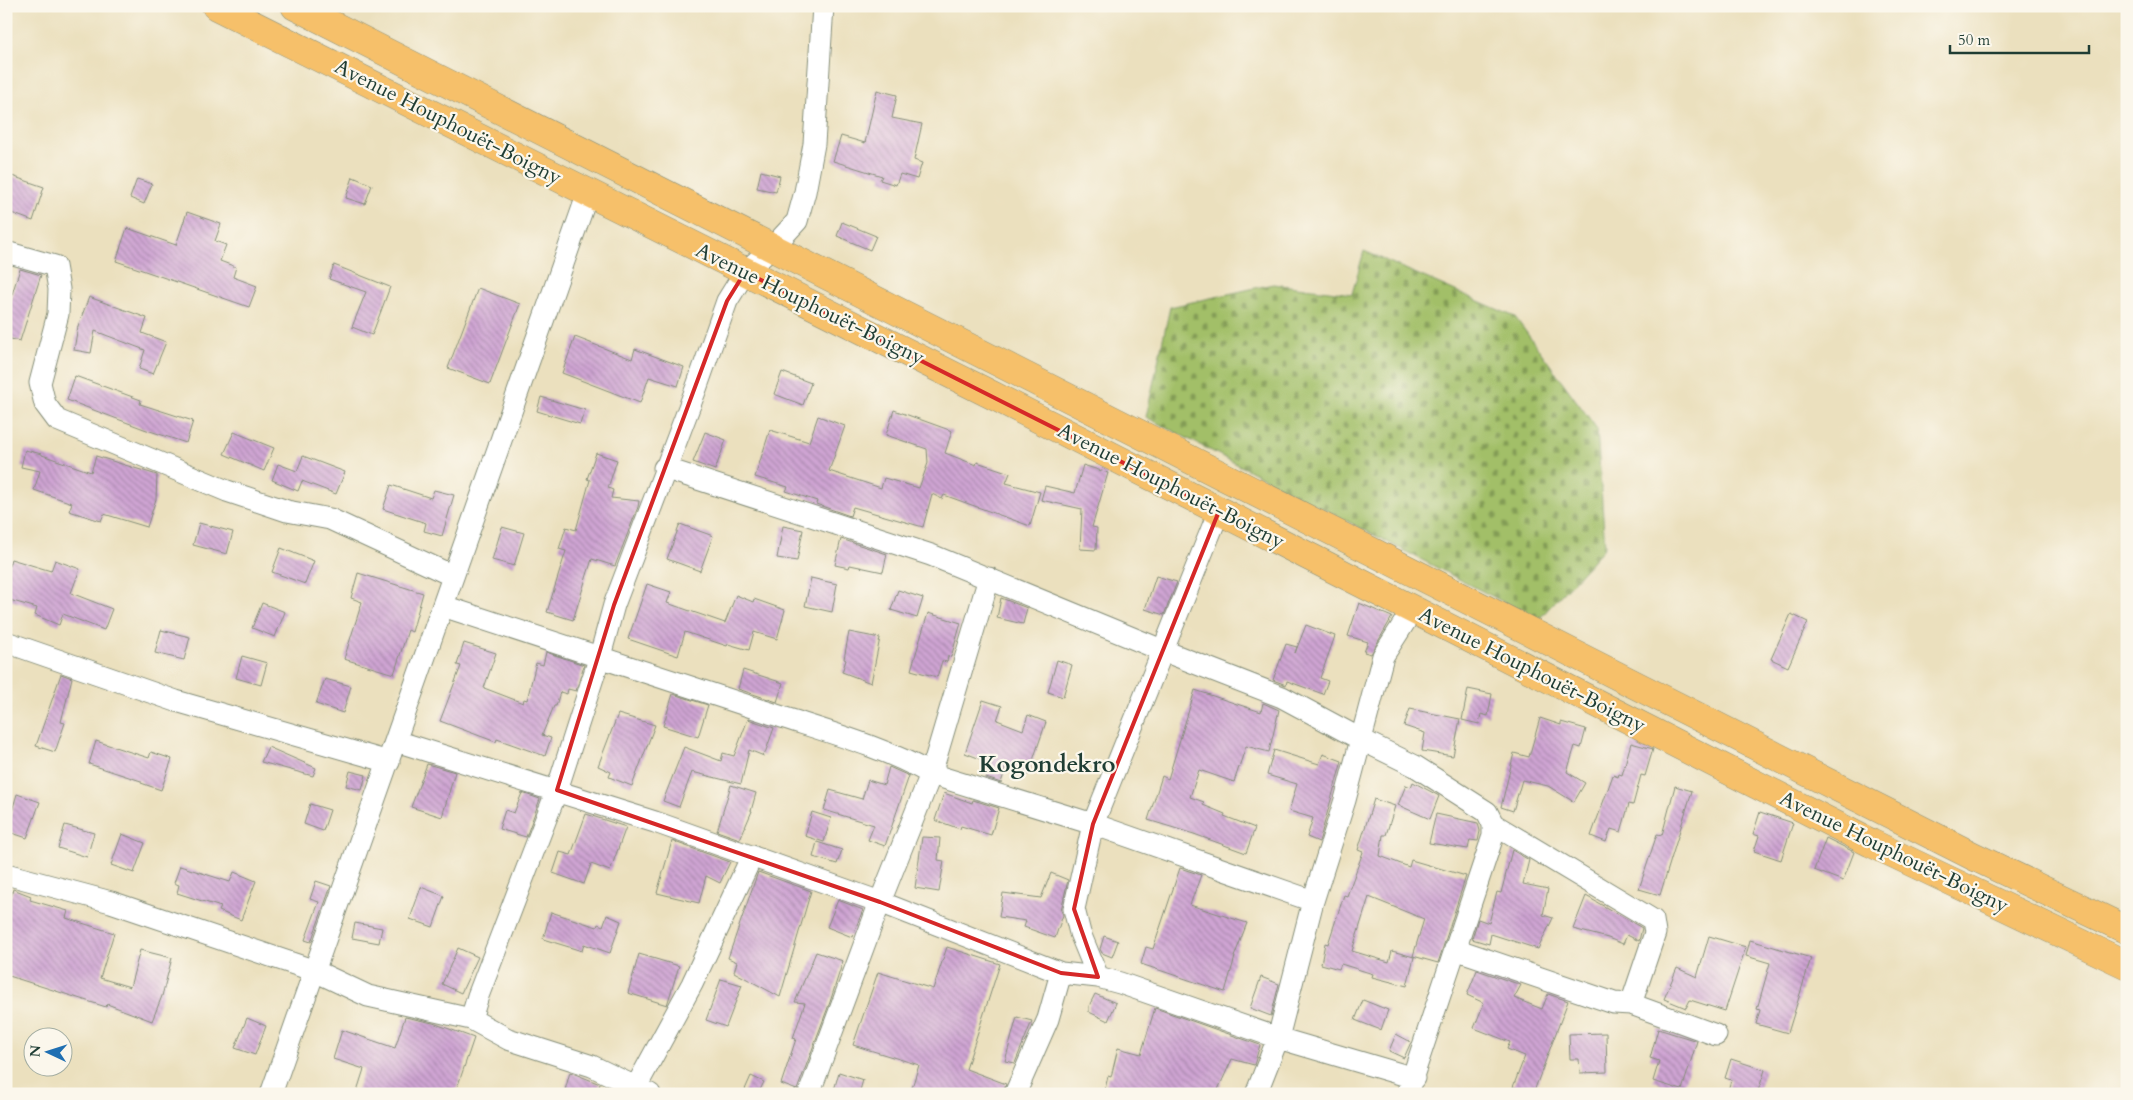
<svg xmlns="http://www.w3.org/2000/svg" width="2133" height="1100" font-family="Cardo,serif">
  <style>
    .cemetery { fill: url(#cemetery-stones); stroke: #607e4e }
    .building { fill: url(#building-back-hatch) }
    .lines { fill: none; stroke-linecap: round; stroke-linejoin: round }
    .minor-casing { stroke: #858e79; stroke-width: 23 }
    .highway-casing { stroke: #858e79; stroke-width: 29 }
    .minor { stroke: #fff; stroke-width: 21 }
    .highway { stroke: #f6c06b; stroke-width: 28 }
    .marked { fill: none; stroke: #d62828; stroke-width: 4; stroke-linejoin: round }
    .labels { text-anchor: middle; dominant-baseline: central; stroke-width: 4.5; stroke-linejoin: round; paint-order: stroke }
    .street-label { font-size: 21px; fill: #1f3d34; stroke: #fbf7ec }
    .quarter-label { font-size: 24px; font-weight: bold; fill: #1f3d34; stroke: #fbf7ec }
  </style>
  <defs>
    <pattern id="cemetery-stones" width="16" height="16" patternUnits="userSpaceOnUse" patternTransform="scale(1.25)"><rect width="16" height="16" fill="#a2bf67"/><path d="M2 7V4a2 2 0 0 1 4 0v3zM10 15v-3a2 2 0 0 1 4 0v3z" fill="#839c56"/></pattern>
    <pattern id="building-back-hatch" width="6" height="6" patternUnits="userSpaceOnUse" patternTransform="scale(1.25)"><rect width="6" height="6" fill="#cfa4d3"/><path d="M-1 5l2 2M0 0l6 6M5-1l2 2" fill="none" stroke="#a787ac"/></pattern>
  </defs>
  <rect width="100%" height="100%" fill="#fbf7ec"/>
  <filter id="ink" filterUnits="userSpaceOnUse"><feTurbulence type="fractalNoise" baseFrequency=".02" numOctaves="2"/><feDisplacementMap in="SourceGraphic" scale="10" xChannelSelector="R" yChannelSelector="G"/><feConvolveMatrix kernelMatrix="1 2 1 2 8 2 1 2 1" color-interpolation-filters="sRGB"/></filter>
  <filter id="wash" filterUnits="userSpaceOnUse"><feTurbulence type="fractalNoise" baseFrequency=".0096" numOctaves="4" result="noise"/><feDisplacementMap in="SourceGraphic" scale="20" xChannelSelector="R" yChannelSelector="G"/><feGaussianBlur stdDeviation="1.12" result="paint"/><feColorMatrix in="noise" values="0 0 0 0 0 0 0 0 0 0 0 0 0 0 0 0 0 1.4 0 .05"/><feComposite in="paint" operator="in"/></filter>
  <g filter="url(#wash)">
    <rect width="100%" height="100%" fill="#ebe0be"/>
    <path class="cemetery" d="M1364 251 1515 317 1597 429 1605 547 1538 620 1146 417 1170 307 1273 284 1352 294Z"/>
    <g id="blocks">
      <path class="building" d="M877 90 897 95 892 118 922 124 914 160 922 163 917 179 900 174 896 185 880 180 882 176 833 161 841 136 865 143Z
        M761 171 780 176 776 192 757 188Z
        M6 174 44 187 33 221 6 211Z
        M353 177 372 185 365 204 346 198Z
        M137 179 152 184 144 204 130 198Z
        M187 212 221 224 215 241 226 245 220 261 236 267 233 277 257 286 249 307 116 261 127 228 176 245Z
        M842 222 876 236 870 250 837 236Z
        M334 265 390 287 372 335 352 327 366 292 329 279Z
        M20 269 41 275 20 341 6 338V313Z
        M478 288 520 304 490 384 448 368Z
        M89 297 147 318 142 333 166 342 153 374 139 369 145 350 95 331 91 353 74 350 78 326Z
        M575 337 632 359 635 349 684 367 678 386 649 377 640 403 562 373Z
        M782 372 811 383 803 405 774 394Z
        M75 376 141 400 140 404 193 421 186 443 144 429 67 400Z
        M541 397 585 410 580 424 537 411Z
        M894 410 952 431 945 453 976 465 977 462 1010 473 1006 483 1040 492 1030 526 944 495 942 499 932 494 923 527 853 507 850 516 816 504 817 501 786 491 788 487 755 477 770 430 809 442 818 416 845 426 829 471 881 488 884 478 919 488 928 463 927 449 886 435Z
        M234 432 274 448 264 471 224 454Z
        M705 432 726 440 715 470 693 462Z
        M25 450 42 454V455L91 472 96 456 157 475 156 499 147 527 104 514 101 521 69 511 72 503 34 490 40 471 21 467Z
        M596 453 617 460 608 488 613 490 611 498 639 501 638 507 615 566 592 559 573 620 547 612 566 551 559 549 566 527 576 530 590 480 587 479Z
        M303 456 345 472 336 494 302 481 298 491 272 480 278 464 297 471Z
        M1083 465 1108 473 1092 527 1097 528 1096 550 1080 549 1082 509 1041 500 1045 486 1075 493Z
        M391 485 431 498 434 490 454 495 442 536 424 531 426 523 383 509Z
        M199 523 233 532 227 554 193 545Z
        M680 524 713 536 700 571 667 559Z
        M783 526 803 530 797 561 777 558Z
        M502 527 524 533 514 566 492 560Z
        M841 539 887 554 883 572 850 565 849 568 835 565Z
        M281 548 314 561 305 584 272 572Z
        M11 559 51 571 55 560 80 569 71 593 112 609 104 630 63 614 59 625 35 615 37 608 6 599V575Z
        M358 573 423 593 412 632 408 630 394 674 344 659 362 602 351 598Z
        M1156 576 1177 582 1164 615 1145 609Z
        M811 578 837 584 832 612 805 606Z
        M647 584 671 592 667 603 725 623 736 595 753 602 754 599 785 610 777 639 754 632 749 650 728 644 727 646 685 632 678 656 628 639Z
        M898 590 923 598 917 618 891 610Z
        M1001 598 1027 608 1023 624 997 618Z
        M262 603 285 612 275 637 252 628Z
        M1359 603 1392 617 1371 654 1364 652 1368 642 1348 636Z
        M928 613 961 623 951 657 948 656 947 662 942 661 937 677 911 670Z
        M1791 614 1808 622 1788 667 1771 659Z
        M1306 625 1335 636 1320 678 1328 681 1323 694 1287 681 1286 685 1273 680 1286 644 1297 647 1295 653Z
        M161 630 190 637 184 660 155 653Z
        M849 632 880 638 871 683 842 672 846 660 844 659Z
        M464 643 496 653 484 688 523 703 524 699 527 700 536 663 543 665 546 652 584 665 576 691 568 689 567 694 560 692 556 706H554L542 735 551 738 545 756 497 739 496 742 440 721 461 666 457 665Z
        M242 656 267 663 261 685 236 678Z
        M1057 660 1072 665 1063 697 1048 692Z
        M743 670 783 683 777 702 738 689Z
        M61 674 72 678 61 722 65 723 55 752 36 746Z
        M325 679 351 686 343 713 316 704Z
        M1468 689 1492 694 1488 716 1481 714 1479 724 1462 720Z
        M1195 690 1261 712 1263 703 1279 710 1269 752 1246 746 1234 782 1199 770 1190 797 1204 802 1203 805 1225 814 1224 816 1255 828 1246 853 1194 834 1148 820 1162 776 1168 779Z
        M673 694 708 705 698 737 663 726Z
        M983 700 1002 706 997 720 1023 730 1028 715 1046 722 1028 775 1006 767 1001 783 986 778 991 763 965 753Z
        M1410 709 1460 719 1453 756 1422 751 1425 733 1404 726Z
        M618 714 655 725 632 786 609 777 611 772 598 766Z
        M1540 718 1561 725V722L1586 729 1581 748 1575 746 1567 772 1585 783 1574 802 1548 786 1522 780 1513 811 1501 807 1514 753 1529 757Z
        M748 719 774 728 764 756 749 750 741 784 692 772 679 807 663 801 684 747 721 761 723 753 734 756Z
        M96 741 149 758 151 752 172 759 161 790 141 783V781L89 764Z
        M1631 743 1653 749 1645 776 1641 775 1633 805 1629 804 1621 832 1611 829 1606 842 1591 836 1613 775 1618 777 1619 774 1622 775Z
        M268 747 316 768 313 776 261 762Z
        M1274 750 1319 764 1323 754 1342 761 1319 842 1307 837 1313 818 1289 811 1297 784 1267 775Z
        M427 764 455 772 442 817 411 807Z
        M889 767 909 776 885 846 868 840 874 825 824 810 830 790 862 799 868 780 884 785Z
        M350 771 366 775 362 790 346 786Z
        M1413 782 1439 796 1430 819 1398 805 1406 785 1411 787Z
        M731 785 756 793 751 811H752L740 839 717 831Z
        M1675 786 1692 791 1660 895 1639 889 1657 834 1662 835Z
        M522 793 540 799 526 837 499 829 505 810 514 813Z
        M944 793 972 803 973 800 999 808 991 835 961 826 960 829 935 820Z
        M17 794 40 802 27 838 6 831Z
        M1374 799 1395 806 1386 835H1383L1380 856 1409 867 1411 860 1466 876 1438 963 1413 956 1424 919 1369 897 1352 951 1389 962 1392 951 1414 957 1407 986 1372 977 1373 974 1341 964 1339 969 1321 964 1325 943 1328 944 1344 895 1347 896 1363 852 1358 850Z
        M310 804 330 810 323 831 304 824Z
        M812 812 831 818 824 842 805 836Z
        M1760 812 1793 823 1781 860 1754 851 1759 836 1753 834Z
        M586 814 626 827 610 871 591 864 584 884 553 873 560 852 571 855Z
        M1436 814 1478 823 1480 831 1478 841 1470 840 1468 849 1429 843Z
        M65 825 94 833 87 857 58 848Z
        M122 834 145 843 134 873 111 865Z
        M922 837 940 838 938 860 944 861 939 892 915 888Z
        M1826 838 1854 852 1843 881 1814 870Z
        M672 841 730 862 720 883 706 876 699 903 657 893Z
        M817 842 842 850 837 864 813 857Z
        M1512 850 1529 860 1523 884 1548 889 1543 915 1553 918 1538 949 1491 934 1489 944 1472 939 1478 919 1489 923 1497 892 1501 893Z
        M180 866 230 882 234 872 256 881 241 920 219 911 221 907 177 893 179 885 174 883Z
        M1180 868 1201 875 1190 905 1247 923 1234 957H1235L1225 992 1141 964 1146 947 1153 949Z
        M758 872 811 891 780 997 734 972 737 962 728 958Z
        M1051 873 1068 880 1061 910 1063 915 1055 938 1024 927 1026 921 999 917 1003 893 1041 898Z
        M316 881 331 886 311 942 305 940 319 902 310 899Z
        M421 887 444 896 433 927 410 919Z
        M13 889 31 896 30 900 68 911 66 918 114 933 100 978 130 987 140 950 172 958 162 996 152 1021 107 1004 106 1007 6 975V894L11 896Z
        M1586 896 1642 928 1639 941 1627 935 1623 944 1608 938 1573 929Z
        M838 900 863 910 852 937 827 927Z
        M551 912 597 927 598 924 603 926 607 915 621 921 610 953 584 944 582 951 543 939Z
        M355 923 382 928 379 943 352 938Z
        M1104 936 1118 941 1112 957 1102 953 1100 949Z
        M1709 936 1746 947 1725 1011 1690 1000 1686 1008 1664 999 1677 968 1697 977Z
        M1750 940 1811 958 1788 1033 1756 1024 1760 1010 1757 1009 1770 963 1746 956Z
        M947 947 1000 964 966 1069 1006 1084 1003 1094H910L919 1065 853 1045 878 972 933 989Z
        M458 948 478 957 461 993 442 984Z
        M816 952 843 961 830 1002 797 1090 781 1084 796 1039 793 1038 805 1003 795 1002Z
        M639 954 679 966 667 1005 628 993Z
        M1477 970 1521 985 1514 998 1542 1009 1548 994 1568 1001 1533 1094 1513 1087 1525 1056 1507 1049 1510 1042 1474 1028 1484 1003 1467 995Z
        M1261 977 1279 984 1271 1016 1250 1008Z
        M721 979 742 985 726 1027 706 1020Z
        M1095 994 1116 1003 1108 1021 1089 1012V1006Z
        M1363 1000 1388 1010 1381 1030 1355 1020Z
        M1155 1008 1260 1045 1254 1065 1232 1059 1216 1094H1104L1108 1076 1111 1077 1118 1048 1141 1054Z
        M405 1017 433 1023 474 1038 455 1094H356L364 1069 333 1059 342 1030 395 1048Z
        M1017 1017 1032 1021 1015 1063 1005 1061Z
        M247 1018 266 1026 255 1055 235 1048Z
        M1658 1029 1697 1041 1682 1090 1653 1081 1659 1061 1650 1058Z
        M1606 1033 1607 1072 1580 1073 1579 1059H1570L1569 1034Z
        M1396 1034 1411 1042 1404 1058 1389 1051Z
        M1731 1059 1765 1070 1757 1094H1727L1731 1080 1725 1078Z
        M570 1072 600 1084 597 1094H564Z
        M839 1072 863 1080 859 1094H833Z
        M751 1076 764 1082 758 1094H743Z"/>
    </g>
  </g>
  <g filter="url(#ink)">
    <use href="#blocks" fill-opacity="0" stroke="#858e79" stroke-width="1"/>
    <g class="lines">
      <g class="minor-casing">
        <path id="minor" d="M6 252 55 266 59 289 58 314 40 383 45 404 57 420 227 491 287 511 330 519 453 576
          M664 468 931 555 1164 651 1282 697 1362 740 1415 766 1487 812 1493 824V836L1407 1094
          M443 606C550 640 657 675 764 711 817 729 883 746 931 774L1093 824 1313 901
          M6 642 176 701 389 762
          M396 741 655 822 880 902 1061 973 1098 977 1120 983 1278 1038 1414 1078
          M1493 824 1653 920 1655 933 1631 1004
          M6 874 111 902 315 971 368 996 471 1019 508 1039 592 1066 650 1094
          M1455 949 1614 1003 1631 1004 1716 1035
          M1098 977 1080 933 1074 909 1093 824 1219 511
          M471 1019 478 996 557 790 600 656 614 605 696 389 727 301 745 272 773 247 797 221 805 192 814 144 823 6
          M271 1094 588 193
          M636 1094V1087L692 984 752 856
          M809 1094 880 902 931 774 989 578
          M1015 1094 1048 1019 1061 973
          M1256 1094 1278 1038 1313 901 1345 800 1383 656 1413 609"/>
      </g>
      <g class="highway-casing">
        <path id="highway" d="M216 6 990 394 1871 843 2127 965
          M295 6 1973 856 2127 930"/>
      </g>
      <use href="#minor" class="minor"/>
      <use href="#highway" class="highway"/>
    </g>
  </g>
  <path class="marked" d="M745 272 1219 511 1093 824 1074 909 1098 977 1061 973 880 902 557 790 614 605 727 301Z"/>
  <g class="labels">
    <g class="street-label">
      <text transform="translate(448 122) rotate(27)">Avenue Houphouët-Boigny</text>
      <text transform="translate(810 304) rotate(26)">Avenue Houphouët-Boigny</text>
      <text transform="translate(1171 486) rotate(27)">Avenue Houphouët-Boigny</text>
      <text transform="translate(1532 670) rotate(27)">Avenue Houphouët-Boigny</text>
      <text transform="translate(1894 852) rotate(26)">Avenue Houphouët-Boigny</text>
    </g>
    <g class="quarter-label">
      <text x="1047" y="764">Kogondekro</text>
    </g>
  </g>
  <rect width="2133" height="1100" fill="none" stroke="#fbf7ec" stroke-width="25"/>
  <g transform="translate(48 1052) rotate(274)"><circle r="24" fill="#fbf7ec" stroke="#a3ada2"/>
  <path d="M0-4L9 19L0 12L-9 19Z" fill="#1f6fb2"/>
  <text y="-8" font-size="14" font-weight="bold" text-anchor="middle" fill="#1f3d34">N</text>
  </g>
  <path d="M1950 45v8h139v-8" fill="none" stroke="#1f3d34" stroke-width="2.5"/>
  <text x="1958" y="45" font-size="15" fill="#1f3d34" stroke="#fbf7ec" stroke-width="4" paint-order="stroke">50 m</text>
</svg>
